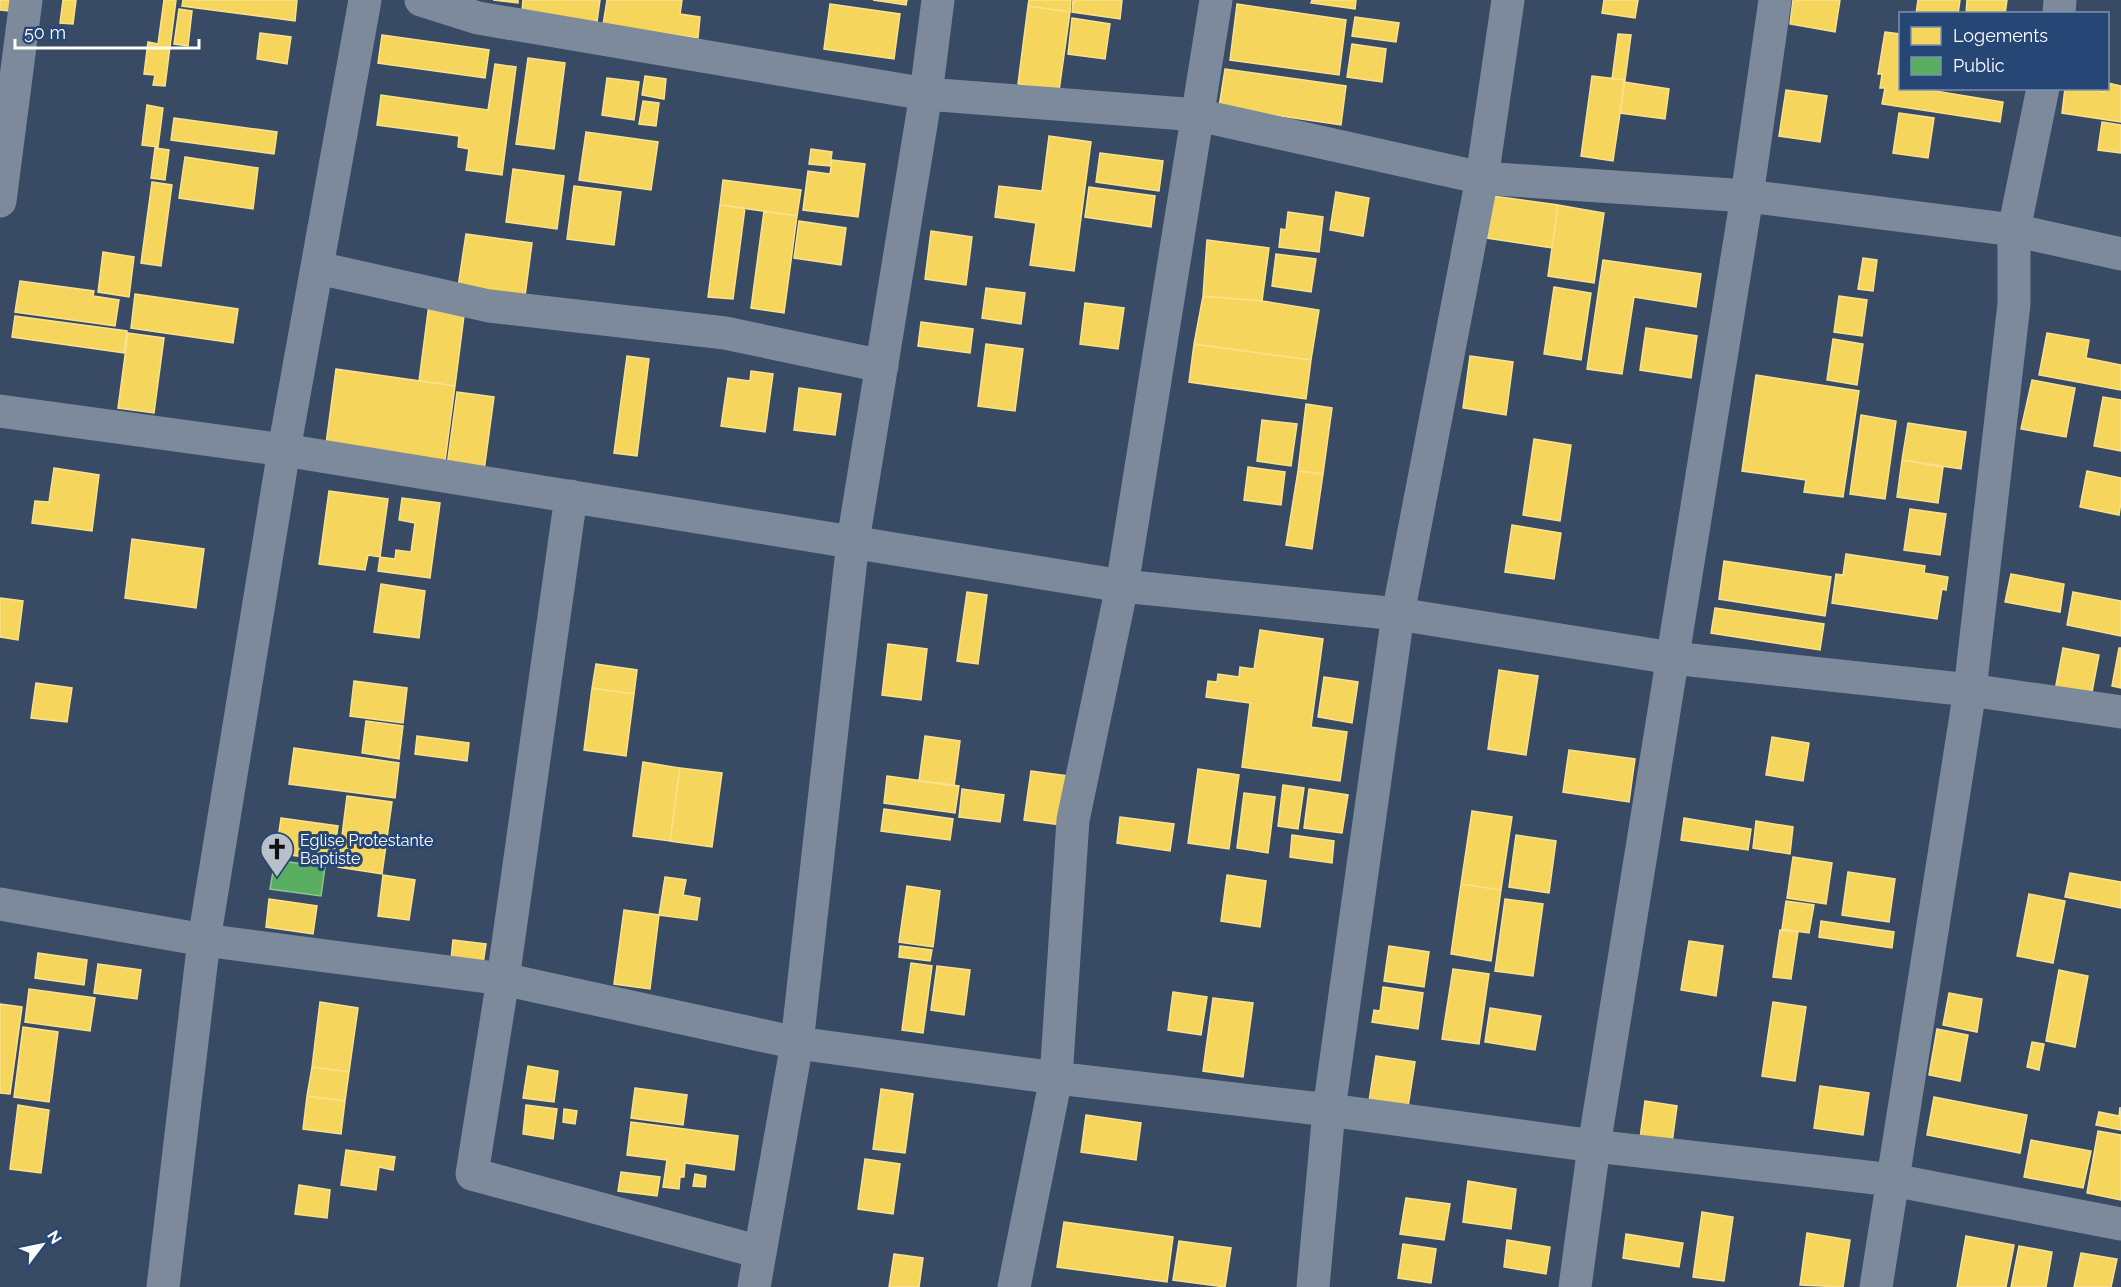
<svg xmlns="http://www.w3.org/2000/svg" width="2121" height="1287" font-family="Raleway,sans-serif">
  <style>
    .homes { fill: #f6d55c; stroke: #f9e28d; stroke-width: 1.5 }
    .public { fill: #5aae61; stroke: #8cc690; stroke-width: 1.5 }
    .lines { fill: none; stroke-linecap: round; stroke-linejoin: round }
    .minor { stroke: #7c8a9b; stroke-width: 33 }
    .labels { text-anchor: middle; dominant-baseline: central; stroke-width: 6; stroke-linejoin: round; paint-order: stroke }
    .poi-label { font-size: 16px; fill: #fff; stroke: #264776; text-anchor: start }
  </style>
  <rect width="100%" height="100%" fill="#384a64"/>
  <path class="homes" d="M0 0H10L9 11 0 10Z
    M63 0H76L73 24 60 23Z
    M164 0H176L165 86 153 85 155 75 144 74 148 42 158 44Z
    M183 0H297L295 21 182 6Z
    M493 0H518V3Z
    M523 0H600L597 22 522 11Z
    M607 0H682L680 14 700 17 698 38 603 25Z
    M873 0H907L906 5Z
    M1029 0H1071L1070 12 1028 6Z
    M1073 0H1122L1120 19 1072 12Z
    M1312 0H1356L1355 9 1311 3Z
    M1604 0H1638L1635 18 1602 13Z
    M1793 0H1840L1835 32 1790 24Z
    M1918 0H1960L1958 14H1916Z
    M1967 0H2007L2005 14H1966Z
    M830 4 900 14 894 59 824 49Z
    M1237 4 1346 20 1339 75 1230 60Z
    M1028 6 1070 12 1059 91 1018 84Z
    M179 9 192 11 188 46 174 44Z
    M1355 17 1399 23 1396 42 1352 36Z
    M1072 18 1110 24 1105 59 1068 54Z
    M1885 32 1900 34V88H1917L2003 102 2000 122 1882 104 1885 88H1880L1882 74H1878Z
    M260 33 291 37 287 64 257 59Z
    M1618 34 1631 35 1625 80 1612 79Z
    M382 35 489 50 485 78 378 63Z
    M1352 44 1386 49 1382 82 1347 77Z
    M528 58 565 63 554 149 516 144Z
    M495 64 516 67 502 175 466 170 469 149 458 147 459 136 377 125 381 95 488 110Z
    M1225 69 1346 86 1341 125 1219 107Z
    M645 76 666 79 664 99 642 95Z
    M1592 76 1625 80 1613 161 1581 156Z
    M607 78 639 82 634 120 602 115Z
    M1624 82 1669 89 1665 119 1620 113Z
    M2108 83 2121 86V122L2062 113 2065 88H2092L2104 92 2105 88H2108Z
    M1786 90 1827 96 1820 142 1779 136Z
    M643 101 659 103 656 126 639 124Z
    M147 105 163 108 158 147 142 145Z
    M1899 113 1934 118 1928 158 1893 153Z
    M174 118 277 132 274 154 171 140Z
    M2102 122 2121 125V153L2098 150Z
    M586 132 658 142 651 190 579 180Z
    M1049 136 1091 142 1074 271 1030 265 1036 223 995 217 999 186 1042 191Z
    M155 148 169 150 165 180 151 178Z
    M811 149 832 152 830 166 809 164Z
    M1100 153 1163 161 1159 191 1096 182Z
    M185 157 258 168 253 209 179 198Z
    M832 160 865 164 858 217 803 210 808 171 830 174Z
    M513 169 564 176 557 229 506 222Z
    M723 180 801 190 797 216 720 205Z
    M152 182 172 185 161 266 141 263Z
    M574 186 621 192 614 245 567 239Z
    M1089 187 1155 196 1151 227 1085 217Z
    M1336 192 1369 198 1363 236 1330 230Z
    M1493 196 1558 205 1552 248 1487 238Z
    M720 205 745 208 733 299 708 297Z
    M1558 205 1604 213 1594 283 1548 276Z
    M764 211 797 216 784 313 751 308Z
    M1288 212 1323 217 1319 252 1279 247 1281 229 1286 230Z
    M799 221 846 228 841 265 794 258Z
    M931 231 972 237 966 285 925 279Z
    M466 234 532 243 525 296 458 287Z
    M1207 240 1269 248 1262 301 1203 296Z
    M103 252 134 257 129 297 98 292Z
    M1276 254 1316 259 1311 292 1272 286Z
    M1863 258 1877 260 1873 291 1858 289Z
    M1603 260 1701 274 1696 307 1634 297 1622 374 1587 369Z
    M20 281 94 291 93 296 119 300 115 326 15 312Z
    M1554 287 1591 293 1581 360 1544 354Z
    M986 288 1025 293 1021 324 982 318Z
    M135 294 238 309 233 343 131 328Z
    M1203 296 1262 301 1319 310 1311 360 1194 344Z
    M1839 296 1867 300 1862 336 1834 332Z
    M1085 303 1124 308 1118 349 1080 344Z
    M429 304 465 308 455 386 419 381Z
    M15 316 127 331 124 353 12 337Z
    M921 322 973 329 970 353 918 346Z
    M1646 328 1697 336 1691 378 1640 370Z
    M128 333 164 338 154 413 118 408Z
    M2047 333 2089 340 2086 358 2121 365V390L2039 375Z
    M1833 339 1863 344 1857 385 1827 380Z
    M986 344 1023 349 1015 411 978 406Z
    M1194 344 1311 360 1306 399 1189 382Z
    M627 356 649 359 637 456 614 453Z
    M1470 356 1513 362 1506 415 1463 408Z
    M336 369 455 386 445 461 326 444Z
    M751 371 773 374 765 432 721 426 728 378 750 381Z
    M1756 375 1859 391 1843 497 1804 492 1806 480 1742 471Z
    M2032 380 2075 388 2066 437 2021 429Z
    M799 388 841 394 835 435 794 430Z
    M457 392 494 397 484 471 447 466Z
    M2103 397 2121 400V451L2094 446Z
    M1306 404 1332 408 1323 474 1298 471Z
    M1861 415 1896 421 1885 499 1850 494Z
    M1262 420 1297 424 1291 466 1257 461Z
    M1908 423 1966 432 1961 469 1902 460Z
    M1534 439 1571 445 1560 521 1523 515Z
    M1902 460 1943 467 1938 503 1897 497Z
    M1248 467 1285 472 1281 505 1244 500Z
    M54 468 99 475 92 531 32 523 35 501 49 502Z
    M1298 471 1323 474 1312 549 1286 545Z
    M2087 471 2121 478V502L2119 515 2080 507Z
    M329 491 388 499 380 557 368 555 365 570 319 564Z
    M402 498 440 503 430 578 378 571 380 557 395 559 396 550 411 552 415 523 399 520Z
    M1910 509 1946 514 1940 555 1904 550Z
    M1512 525 1561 533 1554 579 1505 572Z
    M132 539 204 549 196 608 125 598Z
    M1846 554 1925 566 1924 573 1948 577 1946 590 1942 589 1937 619 1832 603 1836 574 1843 575Z
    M1724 561 1831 577 1825 616 1719 599Z
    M2011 574 2064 584 2060 612 2005 602Z
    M381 584 425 591 419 638 374 632Z
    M967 592 987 595 978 664 957 661Z
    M2073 592 2121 601V636L2067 625Z
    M0 598 23 601 18 640 0 637Z
    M1715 608 1824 624 1820 650 1711 633Z
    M1260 630 1323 639 1311 727 1347 732 1340 781 1242 767 1250 703 1206 697 1208 681 1217 682 1218 674 1239 677 1240 667 1254 669Z
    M888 644 927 649 921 700 882 695Z
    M2063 648 2099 655 2092 692 2054 696Z
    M2119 648H2121V688L2112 686Z
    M596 664 637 670 634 694 592 688Z
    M1499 670 1538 676 1526 755 1488 749Z
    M1324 677 1358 682 1352 723 1318 717Z
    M354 681 407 688 403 723 350 716Z
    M36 683 72 688 67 722 31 718Z
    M592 688 634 694 626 756 584 750Z
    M366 721 403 726 399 759 362 753Z
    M417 736 469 743 467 761 415 754Z
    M925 736 960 741 954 786 919 781Z
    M1772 737 1809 743 1803 781 1766 775Z
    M294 748 399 763 395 798 289 784Z
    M1569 750 1635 759 1629 802 1563 792Z
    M643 762 680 768 670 841 633 836Z
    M680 768 722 773 712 847 670 841Z
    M1198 769 1239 775 1229 849 1188 843Z
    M1031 771 1068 776 1061 825 1024 820Z
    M887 776 959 786 955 813 884 803Z
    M1283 785 1304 788 1298 829 1278 826Z
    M962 789 1004 795 1000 822 959 817Z
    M1309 789 1348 795 1342 833 1304 828Z
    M1244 793 1275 797 1268 853 1237 848Z
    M347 796 392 802 382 874 338 867Z
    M884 809 953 819 950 840 881 831Z
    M1472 811 1512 817 1501 890 1461 884Z
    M1120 817 1174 824 1170 851 1117 843Z
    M281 818 338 826 333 861 276 853Z
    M1684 818 1751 829 1748 850 1681 840Z
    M1756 821 1793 827 1790 854 1753 848Z
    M1292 835 1334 841 1332 863 1290 857Z
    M1516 835 1556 841 1549 893 1509 887Z
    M1793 857 1832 863 1826 904 1787 898Z
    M1848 872 1895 879 1889 922 1842 915Z
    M2070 873 2121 882V908L2065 897Z
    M383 875 415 880 409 920 378 916Z
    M1227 875 1266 881 1260 927 1221 921Z
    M665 877 686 880 683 895 700 898 697 920 659 915Z
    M1461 884 1501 890 1491 961 1451 954Z
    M907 886 940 891 933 947 899 942Z
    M2029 894 2065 901 2053 963 2017 956Z
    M269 899 317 906 313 934 266 927Z
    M1505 899 1543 904 1533 976 1495 971Z
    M1786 901 1814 905 1809 933 1782 929Z
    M624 910 659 915 650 989 614 984Z
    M1821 921 1894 932 1892 948 1819 937Z
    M1780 930 1798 932 1791 979 1773 977Z
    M453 940 486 944 483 964 451 959Z
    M1689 941 1723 946 1716 996 1681 990Z
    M900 946 932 950 930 961 899 957Z
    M1389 946 1429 952 1424 987 1384 981Z
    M38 953 87 960 84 985 35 978Z
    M911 963 932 966 923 1033 902 1030Z
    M98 964 141 970 137 999 94 993Z
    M937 966 970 970 964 1015 931 1010Z
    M1453 969 1489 974 1479 1044 1442 1039Z
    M2059 970 2088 976 2075 1047 2046 1041Z
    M1383 987 1423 993 1418 1029 1372 1022 1374 1010 1380 1011Z
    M29 989 95 998 90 1031 25 1022Z
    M1173 992 1207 997 1201 1035 1168 1030Z
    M1949 993 1982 999 1977 1032 1943 1025Z
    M1213 998 1253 1003 1243 1077 1203 1071Z
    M320 1002 358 1008 349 1072 312 1067Z
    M1773 1002 1806 1007 1795 1081 1762 1076Z
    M0 1004 22 1007 10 1094 0 1093Z
    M1490 1008 1541 1016 1535 1050 1485 1042Z
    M23 1027 58 1032 49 1102 14 1097Z
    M1937 1029 1968 1035 1960 1081 1929 1075Z
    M2032 1042 2044 1044 2039 1070 2027 1067Z
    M1376 1056 1415 1062 1408 1107 1369 1101Z
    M528 1066 558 1071 554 1102 523 1098Z
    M312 1067 349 1072 345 1101 307 1096Z
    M1820 1086 1869 1093 1863 1135 1814 1128Z
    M635 1088 687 1095 683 1125 631 1118Z
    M881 1089 913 1094 905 1153 873 1149Z
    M307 1096 345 1101 341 1134 303 1129Z
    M1934 1097 2027 1115 2020 1153 1927 1135Z
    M1645 1101 1677 1106 1672 1143 1640 1138Z
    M18 1105 49 1110 41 1173 10 1169Z
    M526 1105 557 1109 553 1139 523 1134Z
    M2120 1107 2121 1130 2096 1125 2099 1112 2119 1116Z
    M564 1109 577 1111 575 1124 563 1122Z
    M1086 1115 1141 1123 1136 1160 1081 1152Z
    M631 1122 738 1136 734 1170 685 1163 684 1177H680L679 1189 663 1187 667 1160 627 1155Z
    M2098 1131 2121 1135V1200L2087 1193Z
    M2031 1140 2091 1151 2083 1188 2024 1177Z
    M346 1150 395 1157 393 1170 379 1167 376 1190 341 1185Z
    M865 1159 900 1164 893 1214 858 1209Z
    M621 1172 660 1177 657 1196 618 1191Z
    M695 1174 706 1176 705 1187 693 1186Z
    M1468 1181 1516 1189 1511 1229 1463 1222Z
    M299 1185 330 1190 327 1218 295 1214Z
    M1406 1198 1450 1204 1444 1240 1400 1234Z
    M1702 1212 1733 1217 1724 1281 1693 1277Z
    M1064 1222 1173 1237 1167 1282 1057 1267Z
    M1807 1233 1850 1240 1843 1287 1800 1285Z
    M1626 1234 1683 1243 1679 1267 1623 1258Z
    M1966 1236 2014 1245 2006 1287H1957Z
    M1507 1240 1550 1247 1546 1274 1504 1267Z
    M1179 1241 1231 1248 1225 1287 1173 1280Z
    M1403 1244 1436 1249 1431 1283 1398 1278Z
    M2019 1246 2052 1252 2046 1287H2011Z
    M2081 1253 2117 1259 2111 1287H2074Z
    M894 1254 923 1258 919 1287H889Z"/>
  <path class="public" d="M275 860 325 867 321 896 270 889Z"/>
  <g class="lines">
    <path class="minor" d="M421 0 478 18 926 94 1198 115 1482 178 1747 196 2014 230 2121 254
      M2059 14 2060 0
      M0 201 26 0
      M318 268 489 306 725 333 882 366
      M0 411 284 450 1122 586 1398 614 1672 658 1970 690 2121 712
      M571 496 503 979 472 1174 760 1252
      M0 904 204 940 503 979 797 1043 1056 1078 1329 1110 1594 1146 1893 1180 2121 1224
      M163 1287 204 940 284 450 365 0
      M754 1287 797 1043 853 541 926 94 938 0
      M1014 1287 1056 1078 1073 820 1122 586 1216 0
      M1313 1287 1329 1110 1398 614 1482 178 1508 0
      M1575 1287 1594 1146 1747 196 1775 0
      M1876 1287 1970 690 2014 304V230L2043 88"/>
  </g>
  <defs>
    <g id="church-pin" transform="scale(1.725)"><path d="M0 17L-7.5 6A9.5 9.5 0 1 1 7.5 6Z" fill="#b9c0c9" stroke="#264776"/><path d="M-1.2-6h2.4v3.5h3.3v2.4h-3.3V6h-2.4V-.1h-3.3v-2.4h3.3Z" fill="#111"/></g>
  </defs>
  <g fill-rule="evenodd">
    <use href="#church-pin" x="277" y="849"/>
  </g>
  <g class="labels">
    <g class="poi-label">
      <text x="300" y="840">Eglise Protestante<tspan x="300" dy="18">Baptiste</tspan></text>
    </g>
  </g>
  <rect x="1899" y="12" width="210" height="78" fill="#264776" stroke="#7d91ad" stroke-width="1.5"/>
  <rect x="1911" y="27" width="30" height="18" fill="#f6d55c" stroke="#7d91ad" stroke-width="1.5"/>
  <text x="1953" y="42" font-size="18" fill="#ffffff">Logements</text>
  <rect x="1911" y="57" width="30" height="18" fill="#5aae61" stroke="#7d91ad" stroke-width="1.5"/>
  <text x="1953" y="72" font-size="18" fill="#ffffff">Public</text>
  <g transform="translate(42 1245) rotate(58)" stroke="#264776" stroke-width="4.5" paint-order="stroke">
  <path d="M0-4.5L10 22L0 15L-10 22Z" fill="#ffffff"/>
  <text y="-9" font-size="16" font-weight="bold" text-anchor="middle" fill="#ffffff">N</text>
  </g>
  <path d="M15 39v9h184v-9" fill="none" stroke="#ffffff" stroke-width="3"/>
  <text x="24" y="39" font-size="18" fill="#ffffff" stroke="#264776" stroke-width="4.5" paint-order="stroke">50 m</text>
</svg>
